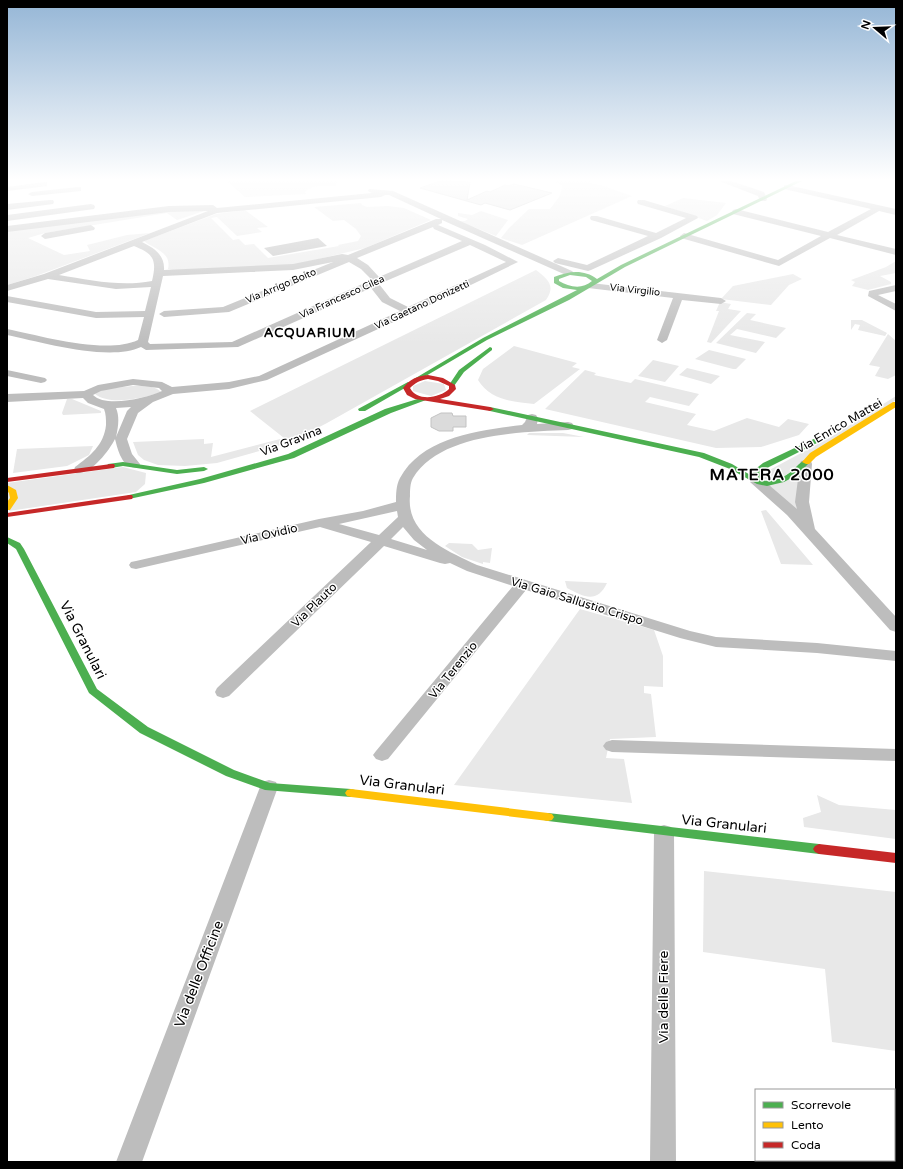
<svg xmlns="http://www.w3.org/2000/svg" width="903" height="1169" font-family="'Varela Round',sans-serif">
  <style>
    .green { fill: #e8e8e8 }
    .water { fill: #bababa }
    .building { fill: #dbdbdb; stroke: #c3c3c3 }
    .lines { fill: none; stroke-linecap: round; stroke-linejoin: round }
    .street { fill: #bdbdbd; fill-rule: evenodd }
    .fast { fill: #4caf50; fill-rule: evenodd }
    .slow { fill: #ffc107; fill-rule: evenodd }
    .jam { fill: #c62828; fill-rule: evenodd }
    .labels { text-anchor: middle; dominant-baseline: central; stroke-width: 3; stroke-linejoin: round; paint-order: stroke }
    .far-street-label { font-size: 10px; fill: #000; stroke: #fff }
    .street-label { font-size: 12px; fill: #000; stroke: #fff }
    .far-district-label { font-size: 13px; font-weight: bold; letter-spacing: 1px; fill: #000; stroke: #fff }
    .near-street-label { font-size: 14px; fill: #000; stroke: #fff }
    .district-label { font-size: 16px; font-weight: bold; letter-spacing: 1px; fill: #000; stroke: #fff }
  </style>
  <rect width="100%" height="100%" fill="#fff"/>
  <path class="green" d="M227 181H338L335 186C325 186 312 184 305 192L306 194 245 197Z
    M553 181H590V183L604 186 632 196 522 245 501 238 509 228 529 209H550L559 197 563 186Z
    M683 198 726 203 717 215 707 221 665 206Z
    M361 203 362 205 367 207 387 206 404 208 431 220 365 248 289 266 173 270 168 269C172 252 154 249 144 241L216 214 245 210 268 227 257 228 262 232 237 236 217 217 211 218 233 240 239 239 245 245 254 244 268 258 339 246 338 245 358 241 361 236 356 229 344 220 333 221 314 207Z
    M210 209 177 220 167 213 45 233 28 238 64 255 90 251 87 245 127 235 150 233 36 276 7 285V231L172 210Z
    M481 211 508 220 496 236 459 221H465L468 219 458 216V213L472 215Z
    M896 261V273L880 276 891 282V284L868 290 852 286 855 282 851 280 886 267Z
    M536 270C548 279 556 286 546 300L327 423 300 437 281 445 217 463 185 466 158 465 144 460 138 455 133 442 204 439V444L213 443 211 457 284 438 250 411Z
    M793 274 802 279 789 285 771 305 721 299 733 286Z
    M720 302 731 304 728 309 741 311 711 343 707 342 719 311H716Z
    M747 313 756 314 750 320 786 328 776 338 737 329 730 335 765 342 756 353 716 343Z
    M851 320H862L887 333 885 336 858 330 860 325 855 324 851 330Z
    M888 334 896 341V375L888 379 875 376 880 367 869 365Z
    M514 346 577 363 572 367 580 369 534 404C513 402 490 400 478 380L483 369Z
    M709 350 746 359 736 369H733L695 359Z
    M653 360 679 366 665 382 638 376Z
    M687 368 720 376 711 384 679 375Z
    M585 370 596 373 594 375 631 383 635 379 699 394 689 406 650 397 645 402 696 414 687 425 714 431 747 418 779 427 788 419 809 424 799 435 761 447 716 448 545 409Z
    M425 381 444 384 446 390 431 396 413 391V386Z
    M132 386C141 386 155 385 161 392 145 398 110 406 95 394L105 389Z
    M896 396V400L780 479H762V474L831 437Z
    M67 399H72L101 411V413L63 415 62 413Z
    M529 433H563L584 437 527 435Z
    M93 446 89 455 67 466 13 473 17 449Z
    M123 467 146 473 145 484 136 492 9 511 7 483Z
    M801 472 802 519 766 486Z
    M766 510 813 565 781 564 761 511Z
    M449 543 472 544 478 550 492 548 490 563 483 562V564L462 557 445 546Z
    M565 581 607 583C597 604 584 597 567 588Z
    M580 609 654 630 663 656V687L644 686V693L651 694 656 737 610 739 606 758 624 759 632 803 454 785Z
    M817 795 839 805 896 810V839L804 827 803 818 821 812Z
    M704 871 896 892V1051L832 1042 825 969 703 952Z"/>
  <path class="water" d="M318 238 327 246 273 256 264 248Z"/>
  <path class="building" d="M440 181 470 182 467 200 487 191 490 192 505 185 508 186 514 184 552 193 510 210 485 203 481 205 420 188Z
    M441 413H452L453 416H466V427H453V431H439L431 427V418Z"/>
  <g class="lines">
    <path class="street" d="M719 181H731L764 192 767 199 766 201H760L758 196Z
      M44 182H47V186L7 191V187Z
      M784 185H787L896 209V215L879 211 837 235 896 249V255L830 238 779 266 681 238 680 236 684 233 778 260 821 236 733 214 732 212 733 210 736 209 828 232 871 209 784 189Z
      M78 187H81V191L32 196 28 194 32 192Z
      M369 189 393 191 572 271 574 273 572 275H566L442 220V223L438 225 485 245 518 262 413 313 267 380 229 389 173 394 153 402 138 413 127 439 132 454 140 464 139 467C123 471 118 451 115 439 109 451 90 476 75 473L74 470 75 467C90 456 104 445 106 425 106 419 106 414 104 409L88 403 83 398 7 402V394L84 391 98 385 133 379 162 382 172 387 229 382 259 376 400 311 382 302 371 288 238 347 146 350 141 347C109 362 41 342 7 335V329C42 336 106 355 138 340L144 317 96 318 7 302V296L96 312 145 311 151 287 116 289 48 279 7 291V285L44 274 208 211 169 212 7 232V226L169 206 213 205 217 208 372 193 368 191ZM385 195H389L441 219H436L348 255 342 254 293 264 164 270C165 255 154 248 142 242L217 213 381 197ZM433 227 434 229 462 241 379 277 368 265 357 258ZM470 245 506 262 408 307 390 298 379 284ZM134 246C154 254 157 260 152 281 121 287 90 280 59 275ZM333 262 223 307 164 311 159 314 164 317 229 312 349 262 361 269 370 278 369 281 232 342 150 344 148 342 163 276 293 270ZM133 385 159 388 162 391C147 398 106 408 93 395L101 391ZM131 407 127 411 116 437C118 428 120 417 116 408Z
      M50 200H53L54 202 53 204 7 210V204Z
      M638 200H644L697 216 698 218 661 238 591 270 588 271 555 263 553 261 558 258 587 265 648 236 591 220 590 218 591 216H597L656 233 686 218 638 204 637 202Z
      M91 204 94 205 95 207 94 209 7 221V215Z
      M91 225 95 228 94 230 45 239 41 236 45 233Z
      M591 283 721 298 726 301 721 304 682 300 667 340 662 343 657 340 673 298 588 288 586 286Z
      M896 285V291L878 295 896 304V311L868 296 869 291Z
      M7 370 45 378 47 380 45 382 41 383 7 376Z
      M532 414 536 415 538 418 537 424 568 422 572 423 574 426 572 429 568 430C522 432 440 433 413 478 410 483 410 491 410 496 406 535 448 551 477 565L690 631 716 637 817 643 896 651V661L817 653 716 647 680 638 526 590 388 759 382 761 376 759 373 755 376 751 513 586 467 571 450 563 445 564 440 563 384 546 229 696 223 698 217 696 215 692 217 688 371 542 320 527 136 569 131 568 129 565 131 562 136 561 319 519 363 511 396 502C396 495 396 485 400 478 422 437 480 430 522 425L525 422 528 415ZM397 511 398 517 379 535 339 524ZM403 527 414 540 427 550 391 539Z
      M806 460 811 461 812 464 809 502 815 529 896 617V632L890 630 787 515 750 482 752 479H762L797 509 795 502 800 464 801 461Z
      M612 740 896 749V761L612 752 606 750 603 746 606 742Z
      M269 780 276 782 278 787 142 1162H116L260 787 262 782Z
      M664 825 671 827 674 832 676 1162H650L654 832 657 827Z"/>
    <path class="fast" d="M796 181H802L625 267 569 300 487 340 419 380H415L414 379 483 338 577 290 563 288 554 283V277C569 271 584 269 597 279L621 265ZM570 275 586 277 592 281C582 290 569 287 559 281V279Z
      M490 347 492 348V350L464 372 454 386H450L449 385 459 370Z
      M408 382 410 383V385L365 411H359L358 409Z
      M424 397 426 398V400L391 413 294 458 204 483 129 499 125 497 129 495 200 479 288 454 385 409Z
      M487 407H490L704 453 732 464 752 476 753 471 763 463 820 436H823L827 438 769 467 760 474 761 480C775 483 786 477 796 467 799 464 802 461 806 460L810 462 797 475 784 482 767 486 757 484 730 469 699 457 490 411 486 409Z
      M123 462 177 470 204 467 208 469 204 471 177 474 123 466 111 468 107 466 108 464Z
      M7 537 20 543 24 549 97 689 148 727 234 770 270 783 351 789 355 790 357 793 355 796 351 797 265 790 226 776 140 733 89 693 16 549 7 543Z
      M548 813 819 844 823 846 825 849 823 852 819 854 548 821 544 820 542 817 544 814Z"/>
    <path class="slow" d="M893 402H896V407L816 457 809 464H806L802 462 810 453Z
      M7 485 16 490 18 498 10 510H7V502L10 498 9 493 7 491Z
      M351 789 548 813 552 814 554 817 552 820 548 821 351 797 347 796 345 793 347 790Z"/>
    <path class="jam" d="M428 375 443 378 455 385 456 389 449 396 440 399 490 407 494 409 490 411 415 399 407 395 403 388C410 379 417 376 428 375ZM428 379 438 381 449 386V389C440 398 417 402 410 388 415 383 420 380 428 379Z
      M111 464H114L115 466 114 468 7 482V478Z
      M129 495H132L133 497 132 499 7 517V513Z
      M819 844 896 853V863L819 854 815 852 813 849 815 846Z"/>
  </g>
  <linearGradient id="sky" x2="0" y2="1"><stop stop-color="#95b6d6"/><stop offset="0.52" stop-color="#fff"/><stop offset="1" stop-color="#fff" stop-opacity="0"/></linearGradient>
  <rect width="903" height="345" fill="url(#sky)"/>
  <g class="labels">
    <g class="far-street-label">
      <text transform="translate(281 286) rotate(-23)">Via Arrigo Boito</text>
      <text transform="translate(635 290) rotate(6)">Via Virgilio</text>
      <text transform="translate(342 297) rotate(-24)">Via Francesco Cilea</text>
      <text transform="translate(422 305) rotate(-25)">Via Gaetano Donizetti</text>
    </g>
    <g class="street-label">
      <text transform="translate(839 426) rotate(-30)">Via Enrico Mattei</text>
      <text transform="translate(291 441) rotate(-21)">Via Gravina</text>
      <text transform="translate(269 534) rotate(-13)">Via Ovidio</text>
      <text transform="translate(577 601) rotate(17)">Via Gaio Sallustio Crispo</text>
      <text transform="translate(314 605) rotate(-44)">Via Plauto</text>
      <text transform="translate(453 670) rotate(-51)">Via Terenzio</text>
    </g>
    <g class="far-district-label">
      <text x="310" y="333">ACQUARIUM</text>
    </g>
    <g class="near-street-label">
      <text transform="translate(83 640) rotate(63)">Via Granulari</text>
      <text transform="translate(402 785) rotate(7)">Via Granulari</text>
      <text transform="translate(724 824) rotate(6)">Via Granulari</text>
      <text transform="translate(199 974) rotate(-69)">Via delle Officine</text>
      <text transform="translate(663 997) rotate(-90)">Via delle Fiere</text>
    </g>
    <g class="district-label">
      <text x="772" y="475">MATERA 2000</text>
    </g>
  </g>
  <rect width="903" height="1169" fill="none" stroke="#000000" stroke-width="16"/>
  <rect x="755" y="1089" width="140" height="72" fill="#ffffff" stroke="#999999"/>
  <rect x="763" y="1102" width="20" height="6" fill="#4caf50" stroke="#999999"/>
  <text x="791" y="1109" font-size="12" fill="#000000">Scorrevole</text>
  <rect x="763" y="1122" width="20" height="6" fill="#ffc107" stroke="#999999"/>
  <text x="791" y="1129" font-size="12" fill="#000000">Lento</text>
  <rect x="763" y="1142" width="20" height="6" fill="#c62828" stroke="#999999"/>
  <text x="791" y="1149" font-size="12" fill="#000000">Coda</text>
  <g transform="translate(875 28) rotate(289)" stroke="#ffffff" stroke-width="3" paint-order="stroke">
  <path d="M0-3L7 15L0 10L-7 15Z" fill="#000000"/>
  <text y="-6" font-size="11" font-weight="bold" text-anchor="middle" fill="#000000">N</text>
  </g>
</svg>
